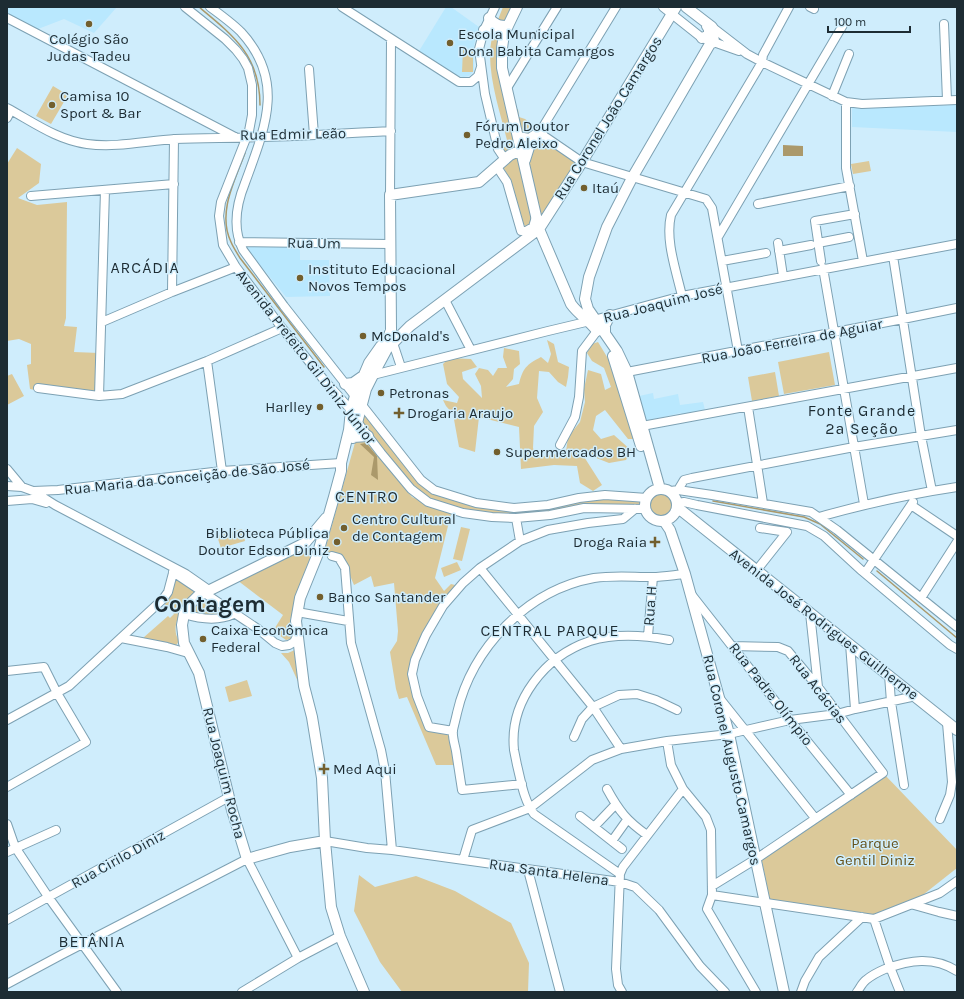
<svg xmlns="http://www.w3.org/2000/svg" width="964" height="999" font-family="Karla,sans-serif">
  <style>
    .built { fill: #b9e8fe }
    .green { fill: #dbc99a }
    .water { fill: #ab996b }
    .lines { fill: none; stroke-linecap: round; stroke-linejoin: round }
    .stream { stroke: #ab996b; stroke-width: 1.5 }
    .minor-casing { stroke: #7da1b3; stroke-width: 10 }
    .major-casing { stroke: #7da1b3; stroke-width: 12 }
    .minor { stroke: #fff; stroke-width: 8 }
    .major { stroke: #fff; stroke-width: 10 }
    .poi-dot { fill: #725f2e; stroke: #cfedfc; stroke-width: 1.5 }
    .labels { text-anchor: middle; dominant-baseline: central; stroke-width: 3; stroke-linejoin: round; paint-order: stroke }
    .poi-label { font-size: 15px; fill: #1d2c33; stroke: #cfedfc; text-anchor: start }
    .street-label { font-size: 15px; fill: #1d2c33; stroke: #cfedfc }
    .park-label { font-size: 15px; fill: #66521b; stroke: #cfedfc }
    .neighbourhood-label { font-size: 16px; letter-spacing: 1px; fill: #1d2c33; stroke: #cfedfc }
    .town-label { font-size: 23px; font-weight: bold; fill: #1d2c33; stroke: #cfedfc }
  </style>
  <rect width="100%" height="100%" fill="#cfedfc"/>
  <path class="built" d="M7 7H117L94 33 64 19 38 29 7 14Z
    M446 7H451L479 27 474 45V71L469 76 463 77 455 75 419 51Z
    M957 105V132L852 127V108Z
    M300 244V260H329L330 296 286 297 244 245Z
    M653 393 654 399 678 394 680 405 703 402 705 410 682 415 681 413 644 421 639 396Z"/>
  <path class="green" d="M503 7H512L504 22 499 69 514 110 518 109 519 117 525 119 579 160 547 214 526 228 521 219 510 179 502 165V149L508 144C501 115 490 84 490 54 490 38 497 22 503 7Z
    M463 49 473 50V72H462Z
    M53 86 68 95 51 124 36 116Z
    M17 148 41 164 39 183 18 198 37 205 67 202 66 318 64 326 77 327 74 352 99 353 97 393 36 385 35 390 30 389 27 365 31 364V344L19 339 7 341V164Z
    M869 161 871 171 853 174 851 164Z
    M547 340 554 344 558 362 569 367 568 377 566 387 558 382 549 372 539 371 537 398 543 412 534 426 533 448 537 458 566 452 568 437 580 422 585 402 584 389 588 370 601 374 605 390 611 387 604 368 592 361 587 353 592 344 598 342 615 370 635 439H628L605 410 596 416 593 430 601 439 614 435 632 451 626 460 609 463 581 452 602 485 593 491 580 483 577 466 554 465 521 469 519 427 479 417 475 452 459 447 453 414 446 406 443 400 457 403 459 397 447 384 443 364 449 358 471 359 477 367 462 372 463 379 482 398 481 386 475 374 479 368 488 370 493 376 498 368H507L503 357 504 348 519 351 520 364 514 369 513 379 506 387 519 384C523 368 526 365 541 357L548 363 551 354Z
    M829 352 835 385 784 394 778 362Z
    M775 372 779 396 752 401 748 377Z
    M12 374 24 396 7 405V376Z
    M364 413 421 485 480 507 605 498 642 502V508L500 515 459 508 429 499 411 485 362 423Z
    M366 438 412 497 451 514 435 578 444 591 451 584 459 586 443 603 410 672 427 726 452 733 455 765H436L407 697 399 699 396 689 390 652 397 641 398 631 394 583 374 587 371 576 354 585C346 565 344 561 325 550L356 439Z
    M649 504a12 12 0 1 1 24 0a12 12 0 1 1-24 0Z
    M461 527 470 529 462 561 453 559Z
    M242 529 245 541 221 548 217 536Z
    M300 549H306L312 551V559L290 620 291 639 286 640 273 631 283 615 237 580Z
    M457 562 461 570 444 577 441 568Z
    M175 577 197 592C186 605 168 623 179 641L175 647 143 638 168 616 170 618 174 614 163 602 170 595Z
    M201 599 227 614 206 615 191 612Z
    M297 649 300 686 289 662 281 653H288Z
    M247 680 252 696 229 702 225 687Z
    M884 774 957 850V868L919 898 875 915 770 900 761 857Z
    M359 875 375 887 416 876 455 891 511 923 529 963 528 992H402L380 962 354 911Z"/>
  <path class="water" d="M783 145 803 146V156H783Z
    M366 443 377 456 378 480 371 475 374 457 360 444Z"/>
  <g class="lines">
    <path class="stream" d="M199 7C234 36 260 56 260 105
      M245 153C235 180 217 213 231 242 233 247 237 253 240 258L324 367
      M713 501 804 517 820 524 863 559
      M877 571 957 638"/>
    <g class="minor-casing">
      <path id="minor" d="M185 7 225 39 236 50 243 59 248 68 252 85V115L249 131 221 202 219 216 223 245 236 267 282 328 324 380 351 410 358 423 381 453 411 489 428 502 463 513 492 517 516 518 550 515 584 508 646 509
        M210 7C221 15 232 23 241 32 286 81 265 128 245 183 236 205 232 228 243 250L284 306 421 480 434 490 476 503 514 508 548 505 579 498 605 495 647 498
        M342 7 459 82H471L478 76 481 67
        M495 7 484 30 479 49 485 94 498 149 502 155 507 158
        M616 7 541 130 544 136 582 162 706 199 712 208 738 351
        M663 7 702 38 739 51
        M810 7 814 9
        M7 18 235 137
        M944 24 947 100
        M712 27 747 54 762 62 846 102 862 104 957 100
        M309 69 314 135
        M507 88 557 7
        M832 96 849 54
        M846 102V168L863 261
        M7 108C33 122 57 140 87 144 116 148 146 141 175 139 204 138 234 138 263 137 306 136 348 133 391 131
        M7 118 11 110
        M518 136 529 138 541 130
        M526 147 544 136
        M497 167 507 182 521 231H526L533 227 536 217
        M390 195 391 39
        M31 196 174 184
        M758 204 850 186
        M718 237 843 25
        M239 242 390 244
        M778 243 783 276
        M818 243 849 237
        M779 251 811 245
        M893 256 921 436 932 491
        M722 261 766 253
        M821 261 815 221 855 214
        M823 268 864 504
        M172 292 174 139
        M682 296C676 270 665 240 671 215L762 62 763 55 789 7
        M445 300 471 350
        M102 322 172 292 236 267
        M390 340 393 343 401 367
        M207 361 222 471
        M627 372 903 319 957 308
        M373 375 548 331 590 321 682 296 957 244
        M38 388 99 396 122 394 207 361 282 328
        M99 396 105 190
        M748 407 763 503
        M642 426 957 368
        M560 445 575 417 579 397 582 351 597 331
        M7 469 22 487
        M7 486 22 487 33 491 55 505 186 574 209 590
        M678 490 684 480 692 478 854 447 957 430
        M33 491 58 490 222 471 341 463
        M671 491 678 490 712 495 811 512 837 530 957 627
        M7 501 32 499 46 503
        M913 502 911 505 957 536
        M677 503 684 502 697 505 807 526 824 536 862 571 950 645 957 649
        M819 517C865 504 910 494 957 487
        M516 518 520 541
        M332 556 339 558 345 568 351 643 381 750 385 771 392 850
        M480 568 593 707 621 749
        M756 571 787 532 760 528
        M173 572 258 629 275 643 282 646 289 645 294 642 297 636
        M865 573 911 505
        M691 594 790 720 851 795
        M921 598 957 542
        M297 612 348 621
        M810 613 818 687
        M184 614C200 619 219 621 234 614
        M648 636 653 577
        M121 638 167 647 188 653
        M850 644 855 709
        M7 671 44 667 57 693 86 742 7 787
        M889 675 891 702 904 785
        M721 700 815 818
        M7 720 69 686 163 599 168 592 173 573
        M453 731 429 727 417 696 412 674 415 660 426 635 443 606 463 583 480 568 520 541 548 530 588 523 623 519 635 509
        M574 737 582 719 593 707 619 695 637 694 656 700 677 710
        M667 741 671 765 683 789 706 817 711 830 712 895 707 909 756 992
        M522 784 462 790C460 777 458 764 456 751 455 745 452 737 453 730 454 725 456 718 457 713 472 648 527 590 594 578 614 575 632 577 652 577 663 577 674 575 685 574
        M607 789C619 811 627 821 647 835
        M580 816 622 849
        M940 819 950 795 952 782 947 723
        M7 824 15 847 49 898 117 992
        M594 827 615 805
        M325 841 367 848 392 850 620 882 635 887 659 910 700 966 725 992
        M612 841 627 820
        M7 852 56 830
        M463 860 472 830 530 808 592 760 621 749 667 741 729 734 790 720 837 714 855 709 916 696
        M528 870 560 992
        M620 874 534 814C524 801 521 781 517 765 516 760 515 755 514 750 509 701 545 656 590 641 616 633 643 635 669 640
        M712 886 756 859 883 773 818 687 788 651 778 647 732 646
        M712 895 874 919 940 893 957 881
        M914 905 939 912 957 916
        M874 919 890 967 900 992
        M7 920 229 797
        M7 984 61 955 247 859 298 958
        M242 992 298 958 340 936
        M622 992 618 985 616 969 620 874 623 867 683 789
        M801 992 805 981 819 957 862 917
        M857 992C860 988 862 983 866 980 872 975 878 972 885 969 910 960 933 956 957 971"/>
    </g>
    <g class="major-casing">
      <path id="major" d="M517 7 504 34 502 48V68L539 229 571 304C579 315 589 320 597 331
        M489 18C495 25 499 26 508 26
        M484 30C491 28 495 27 501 32
        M702 38 709 35V29L707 26
        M525 160 530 144
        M605 332V325L610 315
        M613 356 641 446
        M345 384 353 383 363 376
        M353 437 368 436
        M353 438 366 389 373 375 387 349 410 326 539 229 582 162 676 7
        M660 489 627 372 617 351 588 309 585 299 589 277 607 227 632 178 710 44 714 42 712 27 686 7
        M645 505a16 16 0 1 1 32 0a16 16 0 1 1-32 0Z
        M677 507 957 730
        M664 521 670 530 685 574 729 734 784 992
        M325 841 290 847 247 859 232 810 199 673 184 643 182 625 184 614 190 604 198 596 305 543 326 518
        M364 992 340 936 331 907 325 841 322 778 312 717 304 686 296 621 300 598 317 556 334 497 341 471V463L349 430 351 410 355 396 369 363 381 346 388 338 391 330 390 195 479 182 510 155 521 150"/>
    </g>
    <use href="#minor" class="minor"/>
    <use href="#major" class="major"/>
  </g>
  <g class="poi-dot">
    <circle cx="89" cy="24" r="4"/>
    <circle cx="450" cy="43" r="4"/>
    <circle cx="52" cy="105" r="4"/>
    <circle cx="467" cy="135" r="4"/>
    <circle cx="584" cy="188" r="4"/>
    <circle cx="300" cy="278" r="4"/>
    <circle cx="363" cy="336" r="4"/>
    <circle cx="381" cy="393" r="4"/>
    <circle cx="320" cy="407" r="4"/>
    <path d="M397 407h4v4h4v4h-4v4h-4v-4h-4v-4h4z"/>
    <circle cx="497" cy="452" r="4"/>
    <circle cx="344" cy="528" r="4"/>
    <circle cx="337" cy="542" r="4"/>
    <path d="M653 536h4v4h4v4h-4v4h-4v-4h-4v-4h4z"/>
    <circle cx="320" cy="597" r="4"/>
    <circle cx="203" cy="639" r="4"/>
    <path d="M322 763h4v4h4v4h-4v4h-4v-4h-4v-4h4z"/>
  </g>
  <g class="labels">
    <g class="poi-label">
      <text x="458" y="34">Escola Municipal<tspan x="458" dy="17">Dona Babita Camargos</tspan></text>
      <text x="89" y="39" text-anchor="middle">Colégio São<tspan x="89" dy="17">Judas Tadeu</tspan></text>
      <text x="60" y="96">Camisa 10<tspan x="60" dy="17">Sport &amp; Bar</tspan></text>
      <text x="475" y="126">Fórum Doutor<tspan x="475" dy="17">Pedro Aleixo</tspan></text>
      <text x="592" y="188">Itaú</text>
      <text x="308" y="269">Instituto Educacional<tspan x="308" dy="17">Novos Tempos</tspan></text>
      <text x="371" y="336">McDonald's</text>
      <text x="389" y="393">Petronas</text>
      <text x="312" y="407" text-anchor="end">Harlley</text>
      <text x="407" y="413">Drogaria Araujo</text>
      <text x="505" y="452">Supermercados BH</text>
      <text x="352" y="519">Centro Cultural<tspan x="352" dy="17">de Contagem</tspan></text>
      <text x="329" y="533" text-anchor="end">Biblioteca Pública<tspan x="329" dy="17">Doutor Edson Diniz</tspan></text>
      <text x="647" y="542" text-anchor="end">Droga Raia</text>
      <text x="328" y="597">Banco Santander</text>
      <text x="211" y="630">Caixa Econômica<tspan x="211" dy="17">Federal</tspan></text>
      <text x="333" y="769">Med Aqui</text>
    </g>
    <g class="street-label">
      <text transform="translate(608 118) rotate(-58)">Rua Coronel João Camargos</text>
      <text transform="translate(293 134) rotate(-1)">Rua Edmir Leão</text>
      <text transform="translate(314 243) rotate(1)">Rua Um</text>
      <text transform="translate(663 303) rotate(-14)">Rua Joaquim José</text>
      <text transform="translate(792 341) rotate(-11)">Rua João Ferreira de Aguiar</text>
      <text transform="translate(306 357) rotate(52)">Avenida Prefeito Gil Diniz Júnior</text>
      <text transform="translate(187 477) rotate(-6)">Rua Maria da Conceição de São José</text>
      <text transform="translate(650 606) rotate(-86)">Rua H</text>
      <text transform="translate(824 624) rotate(38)">Avenida José Rodrigues Guilherme</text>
      <text transform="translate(818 689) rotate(52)">Rua Acácias</text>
      <text transform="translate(771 694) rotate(52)">Rua Padre Olímpio</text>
      <text transform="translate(732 760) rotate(77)">Rua Coronel Augusto Camargos</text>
      <text transform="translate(224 773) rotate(76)">Rua Joaquim Rocha</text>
      <text transform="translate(118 859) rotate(-29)">Rua Cirilo Diniz</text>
      <text transform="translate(549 872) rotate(8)">Rua Santa Helena</text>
    </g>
    <g class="park-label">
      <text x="875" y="843">Parque<tspan x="875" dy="17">Gentil Diniz</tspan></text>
    </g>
    <g class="neighbourhood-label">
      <text x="145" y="267">ARCÁDIA</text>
      <text x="862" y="410">Fonte Grande<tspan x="862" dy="18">2ª Seção</tspan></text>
      <text x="367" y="496">CENTRO</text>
      <text x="550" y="630">CENTRAL PARQUE</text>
      <text x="92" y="941">BETÂNIA</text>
    </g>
    <g class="town-label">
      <text x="210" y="604">Contagem</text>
    </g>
  </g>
  <rect width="964" height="999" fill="none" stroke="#1d2c33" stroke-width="16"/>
  <path d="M828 26v6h82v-6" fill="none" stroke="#1d2c33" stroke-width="2"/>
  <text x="834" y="26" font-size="12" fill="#1d2c33" stroke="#cfedfc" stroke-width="3" paint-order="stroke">100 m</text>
</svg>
